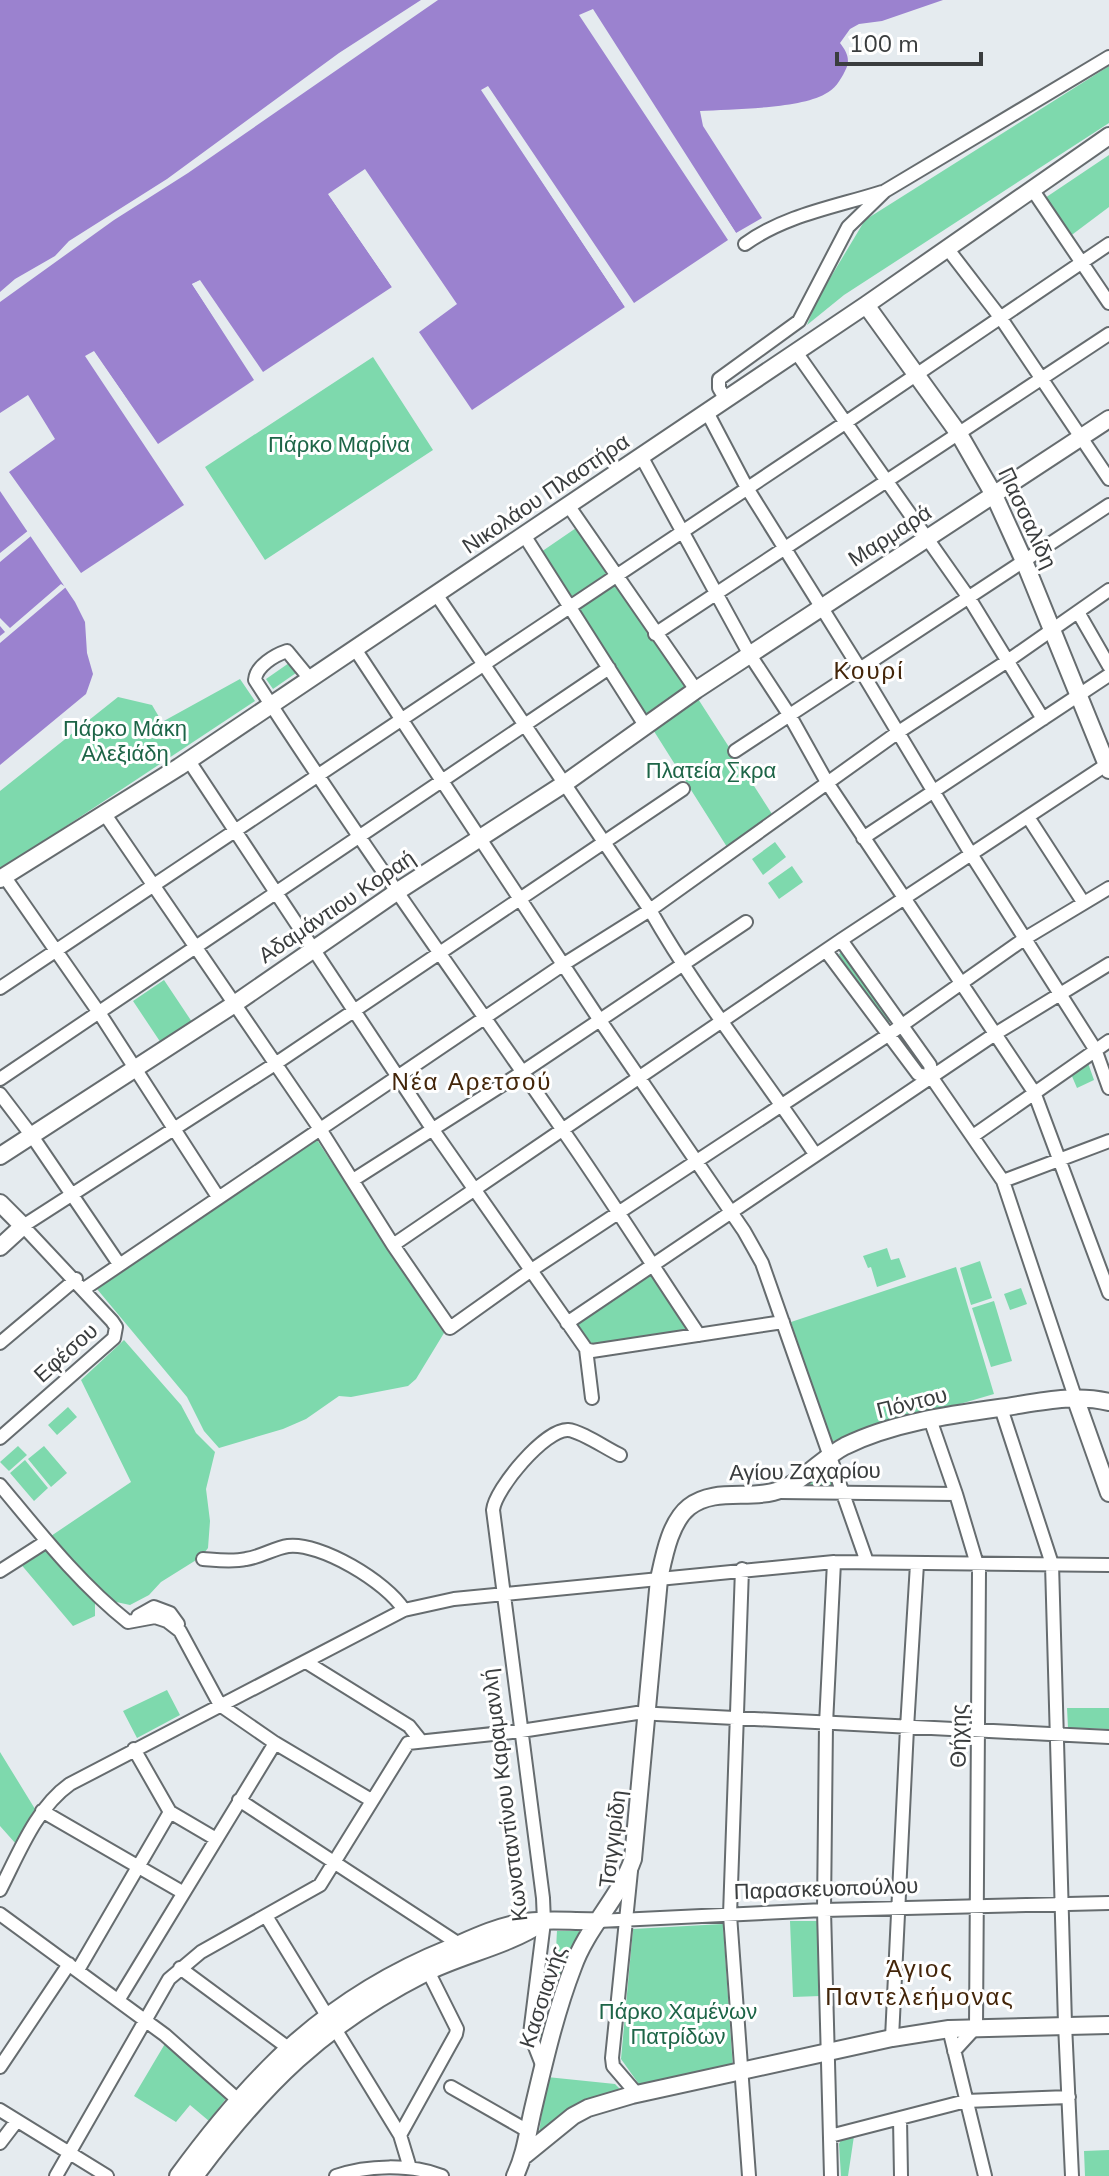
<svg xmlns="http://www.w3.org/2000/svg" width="1109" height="2176" font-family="'Nunito Sans',sans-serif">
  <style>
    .green { fill: #7ed9ad }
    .water { fill: #9b82cf }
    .pier { fill: #e5ebef }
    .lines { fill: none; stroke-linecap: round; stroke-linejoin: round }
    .minor-casing { stroke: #666c6f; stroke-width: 16 }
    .major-casing { stroke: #666c6f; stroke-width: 20 }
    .minor { stroke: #fff; stroke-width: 12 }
    .major { stroke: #fff; stroke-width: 16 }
    .labels { text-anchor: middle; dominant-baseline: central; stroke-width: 6; stroke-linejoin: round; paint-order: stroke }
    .park-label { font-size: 22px; fill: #1d6547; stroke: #fff }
    .street-label { font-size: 22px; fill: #3a3d3e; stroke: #fff }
    .neighbourhood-label { font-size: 24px; letter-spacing: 2px; fill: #432509; stroke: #fff }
  </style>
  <rect width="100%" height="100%" fill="#e5ebef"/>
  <path class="green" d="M1109 66V123L844 295 807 325 817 300 865 220Z
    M1109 155V207L1069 237 1042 200Z
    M373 357 433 450 265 560 205 467Z
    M579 526 693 691 772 814 727 847 541 552Z
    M289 663 296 673 273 689 266 679Z
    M240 679 255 701 0 870V791L118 697 152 705 162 722Z
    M775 842 786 857 763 875 752 859Z
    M792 866 803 882 779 899 768 883Z
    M843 951 891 1020 888 1023 840 957 839 954Z
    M164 980 192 1022 161 1043 133 1001Z
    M1088 1063 1094 1080 1077 1088 1071 1074Z
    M317 1140 444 1333 416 1379 408 1386 351 1397 339 1396 306 1419 283 1429 219 1448 204 1431 187 1397 97 1289Z
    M887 1248 891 1260 899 1258 906 1277 877 1287 871 1267 868 1268 863 1256Z
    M980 1261 992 1298 971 1305 960 1268Z
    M956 1267 994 1394 830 1442 791 1322Z
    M651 1274 691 1334 592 1348 573 1326Z
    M1021 1288 1027 1304 1010 1310 1004 1294Z
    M994 1301 1012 1361 991 1367 972 1308Z
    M124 1340 181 1405 196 1433 215 1452 206 1489 210 1521 208 1548 201 1557 161 1582 149 1595 130 1605 107 1600 51 1536 131 1482 81 1380Z
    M68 1407 77 1417 57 1435 48 1425Z
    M18 1446 27 1455 9 1471 0 1462Z
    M44 1446 67 1473 51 1487 28 1459Z
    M25 1460 48 1488 34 1501 10 1473Z
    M830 1468 837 1487 798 1488Z
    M46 1546 95 1602V1616L73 1626 19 1562Z
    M167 1690 180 1715 137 1738 123 1711Z
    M1067 1708H1109V1729L1068 1728Z
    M0 1752 35 1809 16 1844 0 1826Z
    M790 1921H817L820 1996 793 1997Z
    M723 1924 733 2069 641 2087 621 2059 633 1929Z
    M557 1931H579L580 1934 569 1954 541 2040H539L537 2037C557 2017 555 1959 557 1931Z
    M166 2042 228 2096 209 2121 190 2105 176 2122 134 2096Z
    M547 2077 615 2084 620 2089 575 2105 539 2133Z
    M854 2136 848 2176H841L839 2144 841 2140Z
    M1109 2150V2176H1085L1084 2151Z"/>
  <path class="water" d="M0 0H943L882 21 859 24 850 29 840 43C847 52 851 60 845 71 840 81 835 89 825 94 799 109 731 109 700 111L703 126 762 218 736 233 593 9 579 15 728 240 634 303 488 86 481 90 625 307 472 410 419 332 457 304 365 169 328 194 392 287 263 372 200 280 192 284 254 380 158 444 94 351 85 356 184 505 81 573 9 472 55 439 28 395 0 413Z
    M0 491 75 602 85 622 87 653 93 674 86 694 0 765Z"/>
  <path class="pier" d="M421 0H438L188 173 114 220 0 302V292L15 279 55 256 69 241 167 179 339 53Z
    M590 11 736 233 733 236 592 13 584 17 731 237 729 239 582 15Z
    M488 87 631 303 486 91 629 305 625 307 482 90Z
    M363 172 454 304 420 328 452 303 365 175 333 195 395 285 394 290 329 195Z
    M199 281 262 374 197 285 257 378 255 379 192 284Z
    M94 352 122 392 155 442 153 443 93 356 91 357 150 445 147 447 87 356Z
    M0 487 3 489 68 583 66 584 29 531 31 536 0 562V553L29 530Z
    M61 584 66 587 0 643V636L5 632 0 626V618L10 628Z"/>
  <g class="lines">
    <g class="minor-casing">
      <path id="minor" d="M1032 189 1109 303
        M745 244C785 215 835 207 882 192
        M947 248 1000 317 1109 479
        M796 352 969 598 1043 719
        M726 400 719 388V379L799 321 848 227 885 191 1109 57
        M707 412 747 488 860 669 971 854 1095 1049 1109 1088
        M641 456 750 655 790 716 828 784 1034 1092 1109 1293
        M568 505 696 690
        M524 535 646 727
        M436 594 650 910C699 996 760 1072 815 1154
        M1078 612 1109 666
        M655 634 1109 334
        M355 649 599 1019 744 1231 762 1263 867 1562
        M310 679 287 651C275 655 256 666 255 680 353 832 459 980 562 1129 609 1196 653 1267 699 1335
        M735 751 1109 505
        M189 761 433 1130 586 1349 592 1398
        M104 813 320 1129 393 1245 450 1328 530 1271 888 1035 1024 939 1109 888
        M1028 817 1083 902
        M863 838 1109 675
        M4 876 100 1014 218 1197
        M841 940 930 1065 932 1078 1003 1181 1076 1400
        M826 951 918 1074 932 1078
        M0 988 845 423 1109 244
        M0 1079 609 668
        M0 1094 32 1136 119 1264
        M973 1136 1109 1041
        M353 1180 521 1073 746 922
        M1003 1181 1109 1141
        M393 1245 841 940 1109 763
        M84 1289 564 964 650 910 897 733 1006 662 1109 590
        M567 1323 995 1034 1109 964
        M0 1343 76 1279
        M586 1349 592 1351 783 1322
        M1001 1408 1052 1564 1065 2024 1072 2176
        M930 1419 956 1494 979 1571 976 2027 954 2051
        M0 1438 114 1338 116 1327 112 1321 23 1226 275 1064 683 789
        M0 1485C40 1533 79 1583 128 1622L155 1617 167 1621 180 1631 220 1705 275 1743 371 1800
        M780 1492 956 1494
        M203 1559C217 1560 232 1562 246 1559 261 1557 274 1548 288 1546 320 1542 387 1582 404 1610
        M742 1569 730 1915 749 2176
        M0 1571 47 1541
        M138 1616 154 1607 170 1613 178 1624
        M306 1662 409 1726 421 1741
        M239 1800 459 1944
        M42 1811 182 1892
        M170 1812 216 1839
        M631 1871 612 2058 613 2066 637 2094
        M0 1890C19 1853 36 1808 70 1784L404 1610 454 1599 834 1562 1109 1565
        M0 1914 165 2035 237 2099
        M266 1916 400 2135 410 2168
        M598 1921 824 1910 1109 1903
        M180 1968 287 2047
        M78 1970 170 1812 134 1749
        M119 1999 275 1743
        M949 2029 985 2176
        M892 2038 907 1728 917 1564
        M0 2067 69 1964
        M543 2067 530 2034 544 1922 543 1898 493 1510C495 1489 545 1429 568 1430 581 1431 607 1449 620 1455
        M451 2087 528 2131
        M0 2110 107 2176
        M900 2118 901 2176
        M400 2135 456 2034 457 2029 428 1971
        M830 2136 966 2101 1069 2097
        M0 2143 16 2122
        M56 2176 169 1979 201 1952 320 1885 408 1743 521 1731 637 1713 1109 1737
        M336 2176C367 2165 411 2164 442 2176
        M831 2176 824 1910 826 1724 834 1562"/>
    </g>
    <g class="major-casing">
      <path id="major" d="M866 305 959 434 994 495 1024 561 1109 770
        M0 879 179 767 866 305 1109 136
        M0 1156 230 1007 398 891 564 784 696 690 1109 419
        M0 1203 23 1226 0 1247
        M1076 1400 1109 1493
        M525 2155 573 2116 588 2108 632 2095 892 2038 949 2029 1109 2025
        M178 2176C254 2072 328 1997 450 1948 471 1939 496 1927 519 1923 542 1918 574 1922 598 1921
        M195 2176C263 2085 323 2025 425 1973 463 1954 507 1946 542 1923
        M515 2176C526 2153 528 2129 534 2105 545 2058 556 2011 573 1967 587 1927 619 1899 633 1859L659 1579C664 1556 670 1522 689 1507 713 1488 746 1499 773 1492 801 1485 820 1459 845 1446 892 1423 948 1415 999 1408 1035 1403 1073 1393 1109 1402"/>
    </g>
    <use href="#minor" class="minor"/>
    <use href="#major" class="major"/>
  </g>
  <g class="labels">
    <g class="park-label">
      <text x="339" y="445">Πάρκο Μαρίνα</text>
      <text x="125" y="729">Πάρκο Μάκη<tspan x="125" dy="25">Αλεξιάδη</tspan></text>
      <text x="711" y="771">Πλατεία Σκρα</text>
      <text x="678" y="2012">Πάρκο Χαμένων<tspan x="678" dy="25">Πατρίδων</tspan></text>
    </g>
    <g class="street-label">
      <text transform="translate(546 494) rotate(-34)">Νικολάου Πλαστήρα</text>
      <text transform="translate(1027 518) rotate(65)">Πασσαλίδη</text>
      <text transform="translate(890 536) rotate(-33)">Μαρμαρά</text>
      <text transform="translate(337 907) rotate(-34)">Αδαμάντιου Κοραή</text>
      <text transform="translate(66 1353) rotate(-42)">Εφέσου</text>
      <text transform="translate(912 1403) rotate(-14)">Πόντου</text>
      <text transform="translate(805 1472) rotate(-1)">Αγίου Ζαχαρίου</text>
      <text transform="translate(959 1736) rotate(-89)">Θήχης</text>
      <text transform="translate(505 1795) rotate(-97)">Κωνσταντίνου Καραμανλή</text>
      <text transform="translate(613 1839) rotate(-83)">Τσιγγιρίδη</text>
      <text transform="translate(826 1889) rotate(-2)">Παρασκευοπούλου</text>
      <text transform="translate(543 1997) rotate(-72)">Κασσιανής</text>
    </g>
    <g class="neighbourhood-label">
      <text x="869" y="671">Κουρί</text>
      <text x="472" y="1082">Νέα Αρετσού</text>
      <text x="920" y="1969">Άγιος<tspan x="920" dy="28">Παντελεήμονας</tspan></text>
    </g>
  </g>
  <path d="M837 52v12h144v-12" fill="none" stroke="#3a3d3e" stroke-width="4"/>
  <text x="849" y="52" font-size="24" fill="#3a3d3e" stroke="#ffffff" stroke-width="6" paint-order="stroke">100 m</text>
</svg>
